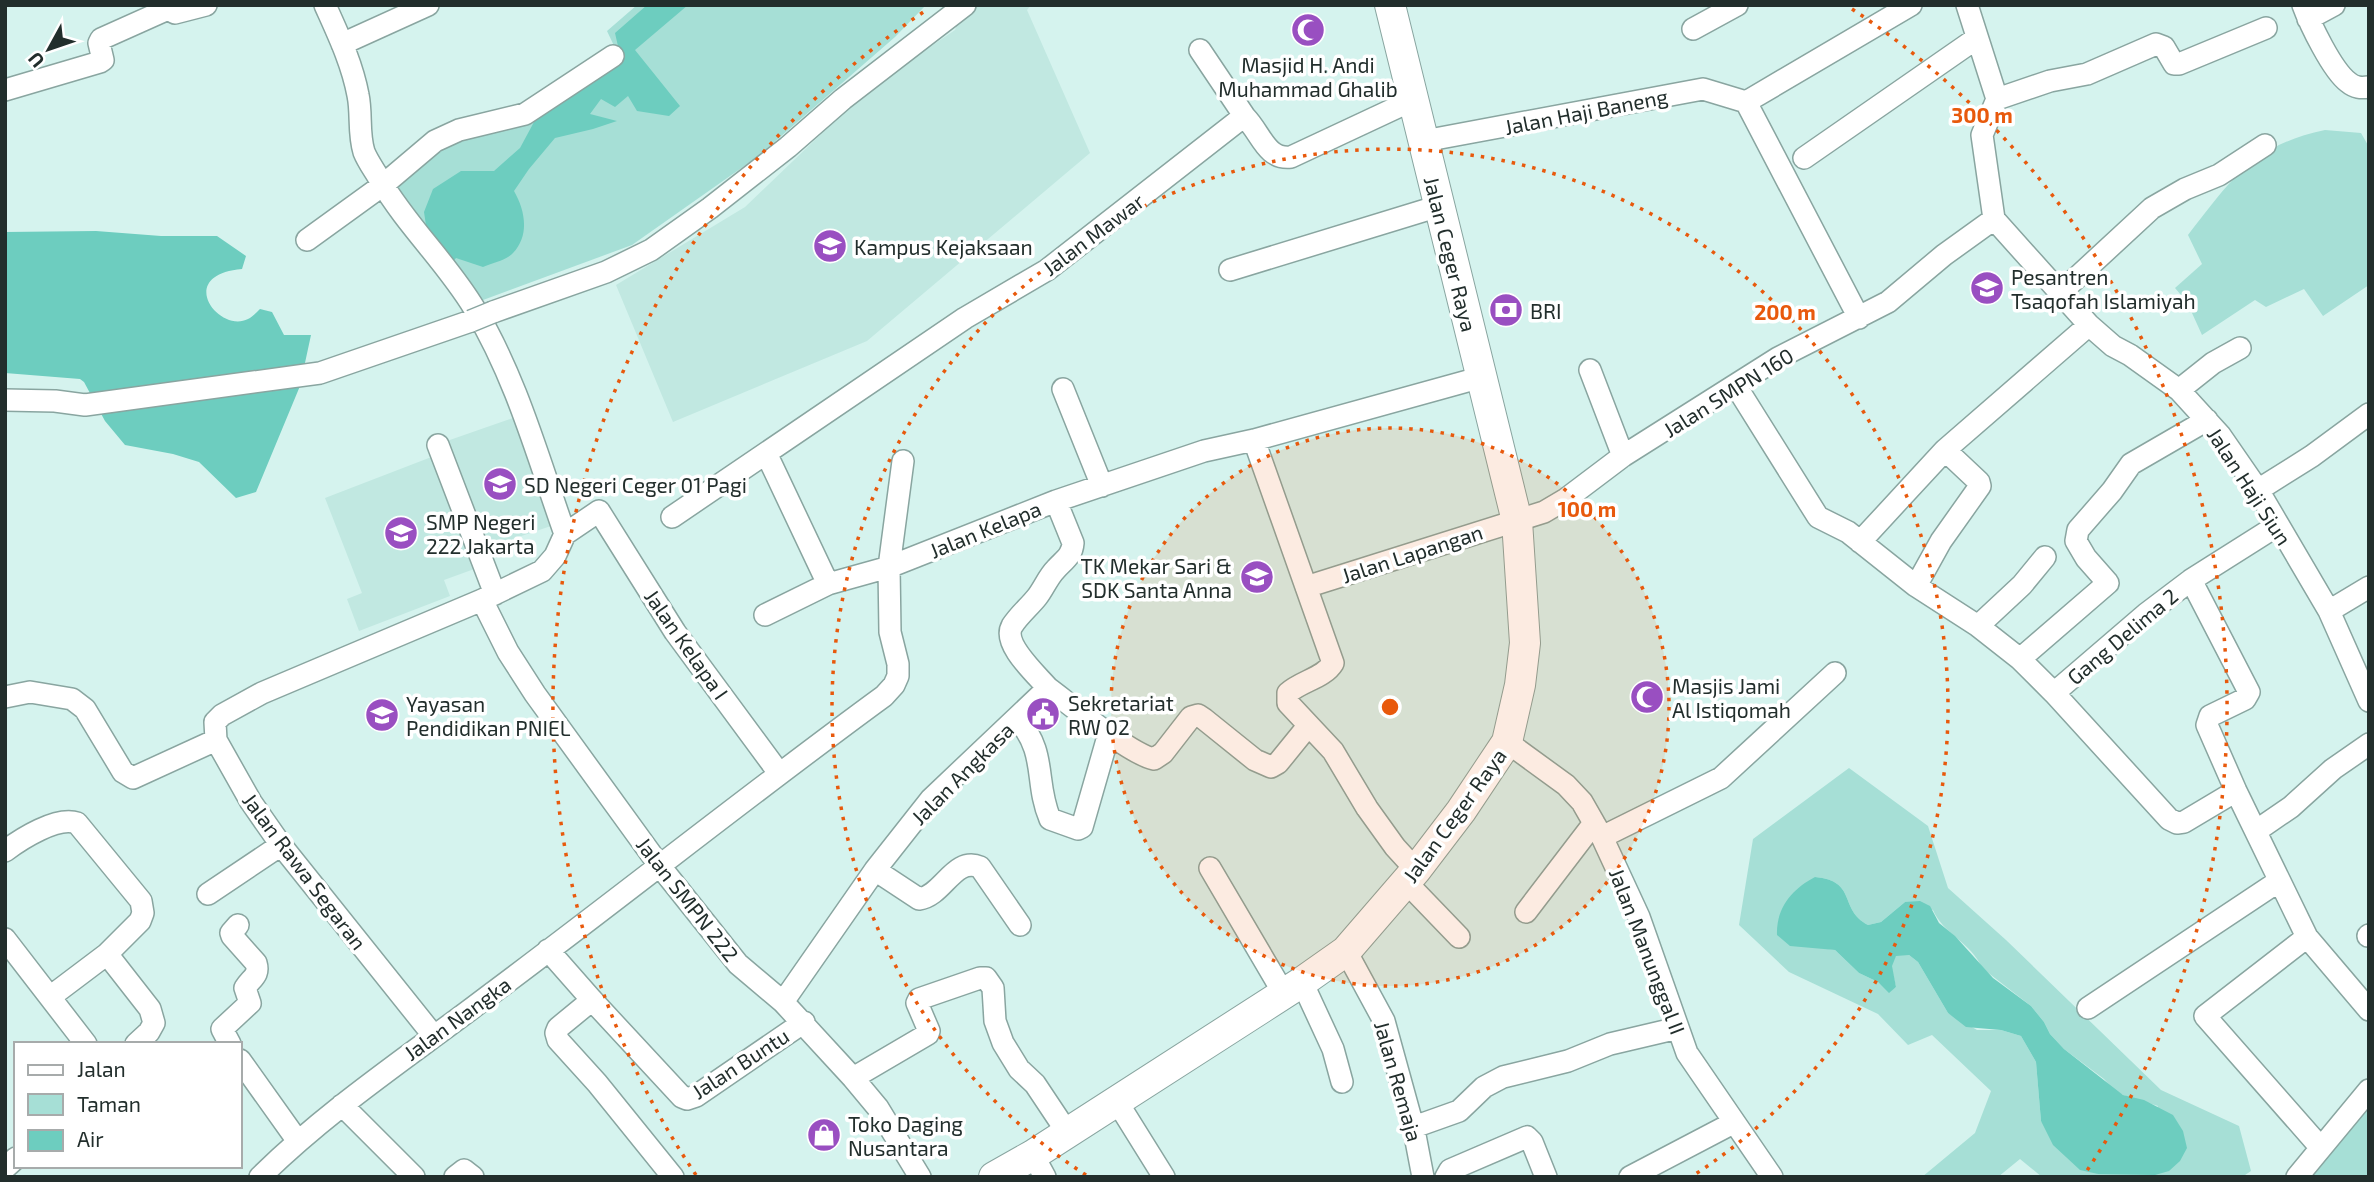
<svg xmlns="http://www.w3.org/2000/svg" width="2374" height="1182" font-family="'Exo 2',sans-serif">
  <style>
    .built { fill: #c1e8e1 }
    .green { fill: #a6dfd6; fill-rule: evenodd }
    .water { fill: #6dcdbf }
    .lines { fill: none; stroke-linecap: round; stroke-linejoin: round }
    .minor-casing { stroke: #89a5a0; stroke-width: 24 }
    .secondary-casing { stroke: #89a5a0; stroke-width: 32 }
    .minor { stroke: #fff; stroke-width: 21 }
    .secondary { stroke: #fff; stroke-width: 30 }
    .minor-bridge-casing { stroke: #89a5a0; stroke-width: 24; stroke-linecap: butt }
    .minor-bridge { stroke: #fff; stroke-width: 21 }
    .ring { fill: none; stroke: #e8590c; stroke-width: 3.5; stroke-dasharray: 3.5 7 }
    .labels { text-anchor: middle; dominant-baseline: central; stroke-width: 7; stroke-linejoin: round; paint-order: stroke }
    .poi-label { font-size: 21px; fill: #222e2c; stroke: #fff; text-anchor: start }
    .street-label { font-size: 21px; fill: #222e2c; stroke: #fff }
    .centre { fill: #e8590c; stroke: #fff; stroke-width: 3.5 }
    .ring-label { font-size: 21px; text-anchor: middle; font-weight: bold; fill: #e8590c; stroke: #fff; stroke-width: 7; stroke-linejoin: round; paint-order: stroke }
  </style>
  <rect width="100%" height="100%" fill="#d5f3ee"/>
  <path class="built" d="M964 5H1031L1027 10 1090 153 867 341 673 422 616 285 745 207 868 89 955 30Z
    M519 416 554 525 483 549 444 442Z
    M434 456 477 568 444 580 450 596 359 631 347 599 362 593 325 498Z"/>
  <path class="green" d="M637 5H926L895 37 757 157 632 245 475 303 378 185 427 151 525 114 616 50 607 31Z
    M2325 130 2361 133 2369 147V285L2323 316 2304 289 2266 307 2255 300 2202 335 2187 302 2175 288 2202 264 2188 235C2231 180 2253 145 2325 130Z
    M1849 768 1928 826 1948 888 2006 940 2161 1090 2239 1126 2251 1171 2242 1177H2042L2020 1159 1998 1177H1922L1975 1133 1991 1091 1932 1035 1908 1045 1878 1014 1789 972 1739 925 1753 839ZM1815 877C1858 881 1838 909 1868 925L1881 922 1905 902 1933 910C1943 934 1972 943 1982 968L2031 1006 2044 1022 2050 1034 2064 1049 2104 1079 2114 1090 2123 1095 2158 1106 2122 1173 2098 1174 2041 1121 2036 1062 2021 1036 2001 1030H1977L1948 1013 1918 962 1909 955H1896L1891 966 1896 987 1889 992 1878 982 1859 973 1835 950 1815 947Z
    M2369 1090V1177H2297Z"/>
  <path class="water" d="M647 5H688L635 50 680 106 669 116 637 111 628 96 615 107 601 99 590 114 617 121 593 129 555 138 529 169 514 191C525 210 530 235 513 253 507 260 492 263 483 267L456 258 452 263 427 232 424 212 433 189 461 171H494L520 148 534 122 620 55 615 33Z
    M96 231 161 236H217L246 256 242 269C174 275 219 334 248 319 252 317 257 312 260 309L272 312 284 335H311L300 386 256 492 236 498 199 462 173 454 125 445 105 421 84 382 80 379 5 373V232Z
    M1815 877C1858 881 1838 909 1868 925L1881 922 1905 902 1920 901 1930 906 1939 923 1955 936 1993 978 2031 1006 2044 1022 2050 1034 2064 1049 2123 1095 2144 1100 2173 1115 2183 1131 2187 1148 2180 1161 2169 1171 2155 1175 2098 1174 2080 1170 2053 1145 2041 1121 2036 1062 2021 1036 2001 1030 1966 1027 1948 1013 1918 962 1909 955 1896 956 1892 966 1896 987 1889 993 1878 982 1859 973 1835 950 1790 946 1777 935C1776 908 1792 889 1815 877Z"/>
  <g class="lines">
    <g class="minor-casing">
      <path id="minor" d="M325 5C338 34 352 63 358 95 362 114 358 133 364 152 368 162 375 171 380 180 407 226 447 263 474 308 516 377 538 458 565 534
        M2303 5C2310 24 2332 70 2348 82 2355 88 2361 88 2369 87
        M2308 19 2334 5
        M1693 29 1737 5
        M342 44 428 5
        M1200 50 1245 117
        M5 90 100 62 103 60 99 43 101 39 168 9 175 13 206 5
        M1997 99 2050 81 2087 74 2156 44 2164 47 2174 64H2179L2266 28
        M1746 102 1859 318
        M1746 102 1911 5
        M1424 141 1703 89 1746 102
        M1804 158 1977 38
        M1994 219 2089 325 2113 346 2130 355 2179 390 2220 435 2258 490 2329 611 2369 701
        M307 240 383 185 435 141 459 130 525 114 613 56
        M1230 270 1439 206
        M2059 294 2152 208 2185 189 2219 175 2265 145
        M493 312 606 272 651 250 710 208 788 147 843 99 965 5
        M1590 370 1623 456
        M1736 386 1818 517 1848 532 1916 586 1978 626 2020 659 2054 693 2169 819 2177 823 2184 822 2236 791
        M1063 389 1102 486
        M2179 390 2213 363 2240 348
        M5 400 55 401 85 405 320 373 471 321
        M1254 440 1333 663C1324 678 1301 681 1288 693V703L1333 751 1367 808 1395 847 1416 870
        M438 445 495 594
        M1945 450 2089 325
        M766 453 828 584
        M2258 490 2312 456 2369 414
        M672 517 965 318 1047 270 1243 117H1245C1261 133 1266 160 1291 157L1415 99
        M1860 542 1945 450 1979 482 1980 486 1941 541 1916 586
        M2191 580 2249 692 2245 699 2210 716 2207 725 2236 791 2307 937 2369 1010
        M1306 587 1544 512 1566 499 1623 456 1778 358 1888 302 1944 255 1994 219 1982 135 1997 99 1967 5
        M482 600 508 652 535 694 659 865 738 964 783 1002 853 1078 878 1108 920 1177
        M2329 611 2369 587
        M765 615 828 584 889 567 903 461
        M1978 626 2022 585 2045 557
        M2020 659 2108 583 2086 558 2076 541 2078 530 2112 491 2131 464 2207 420
        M1048 688C1036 674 1002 644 1012 626 1019 615 1030 606 1037 597 1044 588 1048 577 1056 569 1064 560 1072 556 1073 543L1056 501
        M2054 693 2146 614 2191 580 2278 525
        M5 697 30 692 72 699 85 709 123 772 133 778 216 740
        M1017 718C1048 754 1034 781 1050 819L1078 829 1082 827 1109 733
        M1507 742 1566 785 1582 802 1602 837 1639 917 1687 1053 1772 1177
        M2256 831 2291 807 2333 769 2369 744
        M1602 837 1721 778 1835 673
        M5 851C21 839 57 816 77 823L141 901 143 913 140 921 107 954 150 1009 154 1023 149 1032 136 1044
        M1210 868 1284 994
        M875 870 919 899C943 896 954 856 980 867L1020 925
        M1406 882 1459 937
        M208 894 281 845
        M1526 912 1594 823
        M2368 936 2369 935
        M2307 937 2205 1016 2321 1148
        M5 939 86 1044
        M548 950 592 1000 682 1097 687 1099 696 1096 804 1022
        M1346 951 1384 1021 1414 1130 1423 1177
        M1302 982 1333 1049 1342 1082
        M50 997 107 954
        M592 1000 558 1028 556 1033 558 1040 597 1083 673 1177
        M783 1002 875 870 931 799 1048 688C1071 705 1130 754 1154 759L1163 753 1191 717 1198 715 1204 719 1255 760 1271 767 1278 763 1308 726
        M2088 1008 2279 881
        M433 1035 281 845 251 802 216 740 215 722 222 715 262 693 482 600 542 571 555 556 565 534 599 511 675 632 779 773
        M230 1044 222 1029 250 1003 245 988C251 978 260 976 256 963L232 936 231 933 238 925
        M240 1060 297 1140
        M853 1078 928 1034 929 1031 917 1003 919 999 980 978H986L993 988 995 1021 1003 1043 1019 1069 1035 1084 1067 1132
        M1116 1100 1164 1177
        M342 1105 414 1177
        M1414 1127 1459 1111 1484 1087 1503 1077 1568 1061 1610 1044 1678 1028
        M1033 1155 1045 1177
        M5 1168 16 1158
        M260 1177C327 1111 405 1059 479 1003 615 902 747 796 884 696L894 685 898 676V664L890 632 889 567 1056 501 1204 451 1254 440 1482 377
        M455 1177 464 1170 473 1177
        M1446 1177 1450 1170 1527 1137 1532 1142 1546 1177
        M1630 1177 1733 1123
        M2297 1177 2369 1090"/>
    </g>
    <g class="secondary-casing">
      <path id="secondary" d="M994 1177 1033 1155 1302 982 1346 951 1416 870 1461 811 1507 742 1520 685 1525 643 1517 521 1390 5"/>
    </g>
    <use href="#minor" class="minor"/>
    <use href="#secondary" class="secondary"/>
    <g class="minor-bridge-casing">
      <path id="minor-bridge" d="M471 321 493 312"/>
    </g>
    <use href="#minor-bridge" class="minor-bridge"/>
  </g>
  <circle cx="1390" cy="707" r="279" fill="#e8590c" fill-opacity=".12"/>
  <g class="ring">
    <circle cx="1390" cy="707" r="279"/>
    <path d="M1086 1175A558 558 0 1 1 1694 1175"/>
    <path d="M696 1175A837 837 0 0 1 928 9M1852 9A837 837 0 0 1 2084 1175"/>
  </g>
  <defs>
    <g id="mosque-disc" transform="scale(1.75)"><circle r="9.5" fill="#994fc1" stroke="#fff"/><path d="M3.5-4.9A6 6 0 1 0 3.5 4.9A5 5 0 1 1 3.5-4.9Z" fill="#fff"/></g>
    <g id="university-disc" transform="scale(1.75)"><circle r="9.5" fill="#994fc1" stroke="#fff"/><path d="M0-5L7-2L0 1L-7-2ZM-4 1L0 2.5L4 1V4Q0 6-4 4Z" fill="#fff"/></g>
    <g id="school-disc" transform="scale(1.75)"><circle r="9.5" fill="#994fc1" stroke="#fff"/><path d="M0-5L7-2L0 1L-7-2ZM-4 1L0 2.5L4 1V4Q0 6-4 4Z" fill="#fff"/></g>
    <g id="bank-disc" transform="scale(1.75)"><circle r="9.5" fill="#994fc1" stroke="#fff"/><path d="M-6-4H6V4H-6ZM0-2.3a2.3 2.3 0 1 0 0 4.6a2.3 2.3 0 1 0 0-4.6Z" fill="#fff"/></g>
    <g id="civic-disc" transform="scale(1.75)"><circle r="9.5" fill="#994fc1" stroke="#fff"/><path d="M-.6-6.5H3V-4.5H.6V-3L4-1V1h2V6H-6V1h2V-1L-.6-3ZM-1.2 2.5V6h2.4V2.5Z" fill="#fff"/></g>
    <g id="shop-disc" transform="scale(1.75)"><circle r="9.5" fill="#994fc1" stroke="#fff"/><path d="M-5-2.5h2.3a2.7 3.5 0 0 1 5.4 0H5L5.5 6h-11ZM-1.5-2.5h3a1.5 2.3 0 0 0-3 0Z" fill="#fff"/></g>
  </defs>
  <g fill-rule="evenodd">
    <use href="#mosque-disc" x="1308" y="30"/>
    <use href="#university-disc" x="830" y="246"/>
    <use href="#school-disc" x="1987" y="288"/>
    <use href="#bank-disc" x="1506" y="310"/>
    <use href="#school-disc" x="500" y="484"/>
    <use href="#school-disc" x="401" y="533"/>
    <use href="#school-disc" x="1257" y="577"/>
    <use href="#mosque-disc" x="1647" y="697"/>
    <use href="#civic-disc" x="1043" y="714"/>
    <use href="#school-disc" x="382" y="715"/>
    <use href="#shop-disc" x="824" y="1135"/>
  </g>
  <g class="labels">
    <g class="poi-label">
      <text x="1308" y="64" text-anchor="middle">Masjid H. Andi<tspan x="1308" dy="24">Muhammad Ghalib</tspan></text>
      <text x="854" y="246">Kampus Kejaksaan</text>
      <text x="2011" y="276">Pesantren<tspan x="2011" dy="24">Tsaqofah Islamiyah</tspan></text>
      <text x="1530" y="310">BRI</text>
      <text x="524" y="484">SD Negeri Ceger 01 Pagi</text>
      <text x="426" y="521">SMP Negeri<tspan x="426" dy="24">222 Jakarta</tspan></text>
      <text x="1232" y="565" text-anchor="end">TK Mekar Sari &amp;<tspan x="1232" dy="24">SDK Santa Anna</tspan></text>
      <text x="1672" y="685">Masjis Jami<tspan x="1672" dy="24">Al Istiqomah</tspan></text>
      <text x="1068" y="702">Sekretariat<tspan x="1068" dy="24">RW 02</tspan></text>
      <text x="406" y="703">Yayasan<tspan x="406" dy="24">Pendidikan PNIEL</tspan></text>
      <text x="848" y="1123">Toko Daging<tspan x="848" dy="24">Nusantara</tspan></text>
    </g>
    <g class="street-label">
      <text transform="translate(1586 111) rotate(-11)">Jalan Haji Baneng</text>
      <text transform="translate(1093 234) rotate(-37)">Jalan Mawar</text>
      <text transform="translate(1451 254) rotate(76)">Jalan Ceger Raya</text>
      <text transform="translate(1728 392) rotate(-32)">Jalan SMPN 160</text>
      <text transform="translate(2250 486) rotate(57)">Jalan Haji Siun</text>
      <text transform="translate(985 529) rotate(-22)">Jalan Kelapa</text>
      <text transform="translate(1412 553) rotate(-18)">Jalan Lapangan</text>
      <text transform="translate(2122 636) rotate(-40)">Gang Delima 2</text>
      <text transform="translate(687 644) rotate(55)">Jalan Kelapa I</text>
      <text transform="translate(962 773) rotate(-45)">Jalan Angkasa</text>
      <text transform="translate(1454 815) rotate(-54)">Jalan Ceger Raya</text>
      <text transform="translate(305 871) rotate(53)">Jalan Rawa Segaran</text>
      <text transform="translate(688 899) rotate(52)">Jalan SMPN 222</text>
      <text transform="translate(1648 951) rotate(69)">Jalan Manunggal II</text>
      <text transform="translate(457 1018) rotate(-36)">Jalan Nangka</text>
      <text transform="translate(740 1063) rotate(-33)">Jalan Buntu</text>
      <text transform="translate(1399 1081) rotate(74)">Jalan Remaja</text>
    </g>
  </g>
  <circle cx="1390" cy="707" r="10" class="centre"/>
  <g class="ring-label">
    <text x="1982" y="123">300 m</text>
    <text x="1785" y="320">200 m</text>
    <text x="1587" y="517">100 m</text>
  </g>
  <rect width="2374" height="1182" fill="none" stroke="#222e2c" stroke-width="14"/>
  <rect x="14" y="1042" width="228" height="126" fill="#ffffff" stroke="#a7abab" stroke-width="2"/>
  <rect x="28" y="1065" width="35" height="10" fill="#ffffff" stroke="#a7abab" stroke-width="2"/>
  <text x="77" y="1077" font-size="21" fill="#222e2c">Jalan</text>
  <rect x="28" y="1094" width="35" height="21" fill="#a6dfd6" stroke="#a7abab" stroke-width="2"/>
  <text x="77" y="1112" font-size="21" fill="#222e2c">Taman</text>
  <rect x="28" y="1130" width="35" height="21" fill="#6dcdbf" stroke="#a7abab" stroke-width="2"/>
  <text x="77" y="1147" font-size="21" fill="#222e2c">Air</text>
  <g transform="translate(49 49) rotate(230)" stroke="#ffffff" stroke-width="5" paint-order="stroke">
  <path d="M0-5L12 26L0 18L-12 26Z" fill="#222e2c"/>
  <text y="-10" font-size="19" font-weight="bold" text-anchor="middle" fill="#222e2c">U</text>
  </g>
</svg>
